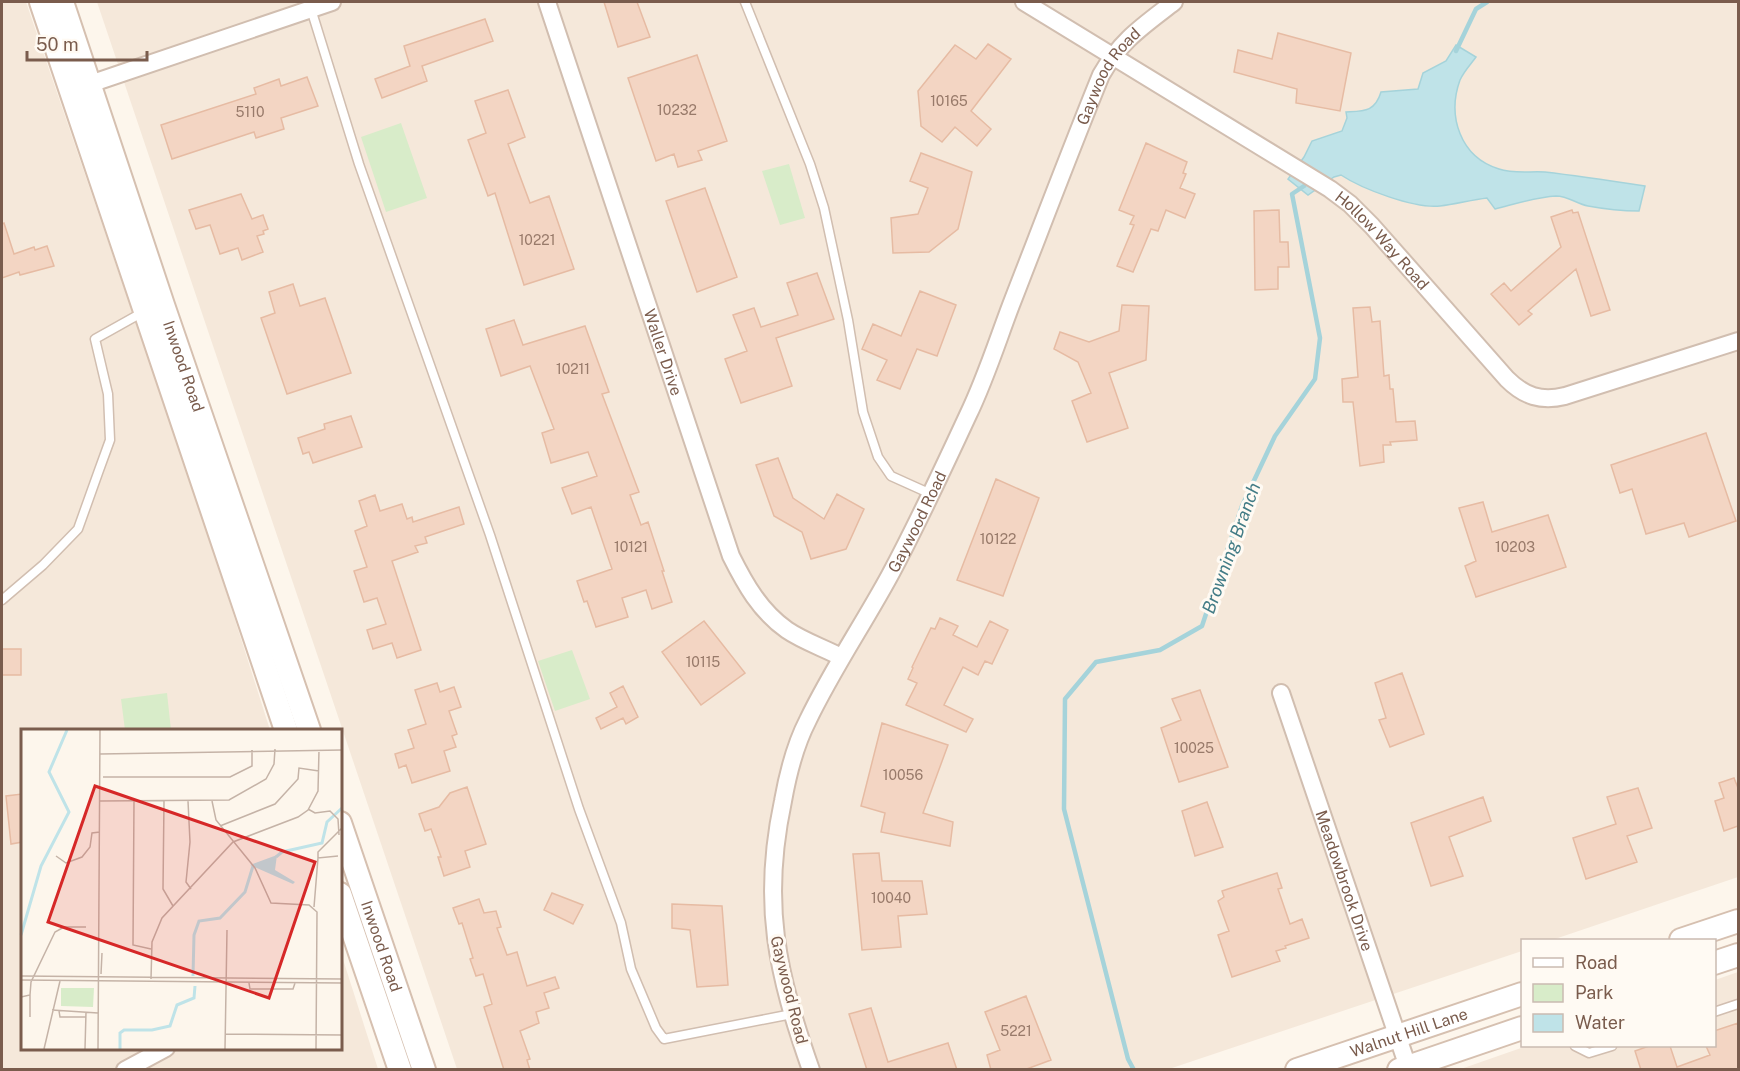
<svg xmlns="http://www.w3.org/2000/svg" width="1740" height="1071" font-family="'Public Sans',sans-serif">
  <style>
    .residential { fill: #f5e8da }
    .green { fill: #d8ecc9 }
    .water { fill: #bfe3e8; stroke: #a5d3da; stroke-width: 1.5 }
    .lines { fill: none; stroke-linecap: round; stroke-linejoin: round }
    .stream { stroke: #a5d3da; stroke-width: 4.5 }
    .building { fill: #f3d5c3; stroke: #e6bba3; stroke-width: 1.5 }
    .service-casing { stroke: #d1beb0; stroke-width: 11 }
    .minor-casing { stroke: #d1beb0; stroke-width: 20 }
    .secondary-casing { stroke: #d6c0b0; stroke-width: 26 }
    .service { stroke: #fff; stroke-width: 8 }
    .minor { stroke: #fff; stroke-width: 16 }
    .secondary { stroke: #fff; stroke-width: 22 }
    .labels { text-anchor: middle; dominant-baseline: central; stroke-width: 6; stroke-linejoin: round; paint-order: stroke }
    .number-label { font-size: 14px; fill: #987a6a }
    .street-label { font-size: 16px; fill: #7a5c4d; stroke: #fffaf3 }
    .water-label { font-size: 18px; font-style: italic; fill: #437c86; stroke: #fffaf3 }
    .inset-river { fill: none; stroke: #bfe3e8; stroke-width: 3 }
    .inset-road { fill: none; stroke: #c5b3a7; stroke-width: 1.5 }
    .view { fill: #d62828; fill-opacity: 0.15; stroke: #d62828; stroke-width: 3 }
    .inset-edge { fill: none; stroke: #7a5c4d; stroke-width: 3 }
  </style>
  <rect width="100%" height="100%" fill="#fdf6ec"/>
  <path class="residential" d="M2 2H26L204 522 270 730H22V1048H340L341 953 378 1069 2 1070Z
    M97 2H1738V877L1552 940H1522V951L1169 1069H457Z
    M1738 972V1069L1458 1070 1527 1046H1714L1715 980Z"/>
  <path class="green" d="M401 123 427 198 386 212 361 137Z
    M789 164 805 218 780 225 762 171Z
    M572 650 590 699 555 711 538 661Z
    M167 693 171 730H125L121 699Z"/>
  <path class="water" d="M1456 45 1476 57C1471 64 1464 71 1460 80 1447 116 1460 157 1499 169 1513 174 1531 171 1545 172 1579 176 1612 181 1645 186L1639 211C1622 211 1604 209 1588 206 1577 204 1568 196 1556 196 1536 197 1515 204 1495 209L1487 198C1471 200 1456 204 1440 206 1415 209 1362 189 1341 175L1334 177 1308 195 1288 179 1304 157 1312 141 1342 131 1347 118 1346 112C1364 111 1375 112 1381 92L1418 89 1423 73 1446 61Z"/>
  <g class="lines">
    <path class="stream" d="M1456 51 1476 9 1487 2
      M1134 1070 1128 1059 1064 809 1065 699 1096 662 1160 650 1202 626 1242 506 1275 436 1315 379 1320 338 1292 194 1304 186"/>
  </g>
  <path class="building" d="M604 2H637L650 37 618 47Z
    M485 19 493 41 422 66 427 81 382 98 375 79 410 66 404 46Z
    M1278 33 1351 53 1340 111 1296 103 1297 89 1234 72 1238 50 1272 59Z
    M988 44 1011 59 971 111 991 129 977 146 955 127 942 142 921 126 918 91 955 45 976 59Z
    M697 55 727 141 698 151 702 160 678 167 674 154 656 161 628 78Z
    M307 77 318 106 281 118 284 129 256 138 254 132 172 159 161 125 256 94 254 88 279 79 281 86Z
    M508 90 525 137 508 144 530 203 549 196 574 269 524 285 495 193 488 196 468 140 486 133 475 101Z
    M1146 143 1187 162 1183 173 1186 174 1180 188 1195 194 1185 218 1166 210 1158 231 1151 229 1133 272 1117 266 1134 225 1130 224 1134 216 1119 210Z
    M921 153 972 172 958 229 929 252 893 253 891 218 918 214 928 188 910 181Z
    M705 188 737 277 697 292 666 201Z
    M241 194 252 219 263 215 268 229 263 231 264 234 257 236 263 252 242 260 238 248 220 254 210 225 196 229 189 210Z
    M1279 210 1280 242H1288L1289 267H1278V289L1255 290 1254 211Z
    M1572 210 1573 213 1578 212 1610 310 1591 316 1576 269 1528 311 1532 314 1519 325 1491 294 1504 283 1511 291 1561 247 1551 217Z
    M4 223 14 254 34 247 35 250 47 246 54 266 20 275 19 272 2 278V224Z
    M817 273 834 319 776 338 792 386 741 403 725 359 747 351 733 315 754 308 761 327 798 315 787 283Z
    M293 284 300 306 325 298 351 373 287 394 261 318 275 313 269 292Z
    M920 291 956 305 937 356 917 349 900 389 877 380 887 360 862 349 873 324 901 336Z
    M1122 305 1149 306 1146 360 1109 373 1128 428 1087 442 1072 401 1091 393 1078 362 1054 349 1060 332 1089 342 1119 331Z
    M1370 307 1372 322 1380 321 1384 376 1389 375 1390 389H1393L1396 422 1415 421 1417 440 1390 442 1391 445H1383L1384 462 1360 466 1353 402H1343L1342 379 1358 377 1353 308Z
    M514 320 523 345 585 326 609 392 602 394 639 492 630 495 641 525 648 522 664 571H662L672 602 652 609 646 590 622 598 628 617 596 627 587 601 584 602 577 581 612 569 591 507 572 514 562 488 597 476 588 452 551 463 542 433 554 429 530 366 501 376 486 329Z
    M351 416 362 447 313 463 309 452 303 454 298 438 325 429 324 424Z
    M1706 433 1736 521 1689 537 1684 523 1646 534 1632 489 1620 493 1611 465Z
    M778 458 793 498 824 519 837 494 864 509 846 549 811 559 802 532 774 516 756 465Z
    M996 479 1039 498 1003 596 957 580Z
    M375 495 380 511 402 504 407 519 412 517 413 522 459 507 464 524 425 537 427 543 415 546 418 552 392 561 421 650 397 658 392 643 373 649 367 630 386 624 377 598 364 602 354 571 367 567 355 531 367 526 359 501Z
    M1483 502 1492 532 1548 515 1566 567 1476 597 1465 566 1476 561 1459 508Z
    M940 618 958 626 953 635 977 647 990 621 1008 630 992 664 985 661 978 675 963 667 944 705 973 719 966 732 906 705 917 683 908 679 913 668 912 667 931 628 935 629Z
    M704 621 745 673 701 705 662 652Z
    M2 649H21V675H2Z
    M1402 673 1424 734 1390 747 1379 720 1386 718 1375 683Z
    M437 683 440 692 454 687 461 707 449 711 457 734 452 736 456 747 444 751 450 771 412 783 406 765 399 768 395 754 414 748 408 730 426 724 415 690Z
    M623 686 638 717 626 724 623 718 601 729 596 718 617 707 610 693Z
    M1200 690 1228 767 1179 782 1161 728 1181 720 1172 699Z
    M882 723 948 745 923 813 953 822 950 846 881 832 885 813 861 806Z
    M1734 778 1738 788V826L1724 831 1715 801 1724 798 1719 783Z
    M467 787 486 844 465 851 470 867 444 876 438 857H441L431 829 425 831 419 814 439 807 450 793Z
    M1638 788 1652 828 1627 836 1637 862 1586 879 1573 838 1616 824 1607 797Z
    M22 794V842L11 844 6 796Z
    M1483 797 1491 821 1449 837 1463 876 1431 886 1411 823Z
    M1207 802 1223 847 1195 856 1182 811Z
    M879 853 882 881H922L927 914 898 916 901 947 862 950 853 854Z
    M1277 873 1282 888 1278 889 1290 924 1302 919 1309 938 1285 946 1286 948 1276 951 1280 961 1232 977 1218 935 1229 931 1218 901 1224 897 1222 891Z
    M552 893 583 905 573 924 544 910Z
    M479 899 484 913 496 911 501 927 497 928 507 955 517 952 527 986 555 977 559 988 544 993 549 1008 536 1012 539 1023 520 1031 530 1059 527 1060 530 1070H504L484 1007 492 1004 483 974 476 976 470 959 473 958 462 923 459 924 453 908Z
    M672 904 722 906 728 985 697 987 690 930 672 928Z
    M1026 996 1051 1060 1024 1070H991L987 1055 1000 1050 985 1012Z
    M871 1008 888 1062 948 1043 957 1070H867L849 1014Z
    M1738 1023V1070H1641L1635 1051 1649 1046H1670L1677 1067 1710 1055 1706 1046H1714V1031Z"/>
  <g class="lines">
    <g class="service-casing">
      <path id="service" d="M745 2 810 164 824 208 848 320 863 412 878 457 891 476 931 494
        M311 9 359 164 490 535 579 809 621 923 631 969 656 1028 664 1039 792 1014
        M2 600 43 565 78 529 98 473 110 440 108 394 95 339 145 311
        M1714 1012 1738 1004
        M1575 1046 1589 1053 1612 1046"/>
    </g>
    <g class="minor-casing">
      <g id="minor">
        <path id="s1" d="M547 2 731 556C745 584 760 611 787 630 803 641 824 648 841 657"/>
        <path id="s2" d="M1024 2 1330 189 1350 204 1372 226 1507 379C1524 396 1541 402 1565 396L1738 341"/>
        <path d="M81 87 332 2"/>
        <path id="s3" d="M1281 693 1409 1070"/>
        <path d="M125 1070 166 1048"/>
        <path id="s4" d="M811 1070C777 973 761 904 783 801 788 773 795 745 808 720 832 670 864 623 890 575 918 523 943 469 968 415 985 380 997 342 1011 305 1041 228 1070 151 1101 75 1121 40 1143 26 1174 2"/>
      </g>
    </g>
    <g class="secondary-casing">
      <g id="secondary">
        <path d="M41 2 286 730"/>
        <path id="s5" d="M62 2 163 305 309 730"/>
        <path id="s6" d="M340 823 424 1070"/>
        <path d="M340 894 400 1070"/>
        <path d="M1681 940 1738 921"/>
        <path d="M1714 963 1738 955"/>
        <path id="s7" d="M1297 1070 1522 994"/>
        <path d="M1399 1070 1522 1028"/>
      </g>
    </g>
    <use href="#service" class="service"/>
    <use href="#minor" class="minor"/>
    <use href="#secondary" class="secondary"/>
  </g>
  <g class="labels">
    <g class="number-label">
      <text x="949" y="101">10165</text>
      <text x="677" y="110">10232</text>
      <text x="250" y="112">5110</text>
      <text x="537" y="240">10221</text>
      <text x="573" y="369">10211</text>
      <text x="998" y="539">10122</text>
      <text x="631" y="547">10121</text>
      <text x="1515" y="547">10203</text>
      <text x="703" y="662">10115</text>
      <text x="1194" y="748">10025</text>
      <text x="903" y="775">10056</text>
      <text x="891" y="898">10040</text>
      <text x="1016" y="1031">5221</text>
    </g>
    <g class="street-label">
      <text stroke="none"><textPath href="#s4" startOffset="1072">Gaywood Road</textPath></text>
      <text stroke="none"><textPath href="#s2" startOffset="432">Hollow Way Road</textPath></text>
      <text stroke="none"><textPath href="#s1" startOffset="369">Waller Drive</textPath></text>
      <text stroke="none"><textPath href="#s5" startOffset="384">Inwood Road</textPath></text>
      <text stroke="none"><textPath href="#s4" startOffset="586">Gaywood Road</textPath></text>
      <text stroke="none"><textPath href="#s3" startOffset="198">Meadowbrook Drive</textPath></text>
      <text stroke="none"><textPath href="#s6" startOffset="130">Inwood Road</textPath></text>
      <text transform="translate(789 990) rotate(76)">Gaywood Road</text>
      <text stroke="none"><textPath href="#s7" startOffset="118">Walnut Hill Lane</textPath></text>
    </g>
    <g class="water-label">
      <text transform="translate(1231 548) rotate(-70)">Browning Branch</text>
    </g>
  </g>
  <g transform="translate(21 729)">
    <rect width="321" height="321" fill="#fdf6ec"/>
    <path d="M40 259H73L72 278 40 277Z" fill="#d8ecc9"/>
    <path d="M256 126 254 141 274 153 272 155 229 136Z" fill="#bfe3e8"/>
    <path class="inset-river" d="M255 128 261 123 301 114 306 93 321 79M0 206 20 137 48 83 28 43 46 1M172 247 173 206 178 192 199 189 224 163 232 137M99 320V304L103 301H131L149 297 156 276 173 269 174 257"/>
    <path class="inset-road" d="M79 25 321 21M82 48H209L231 37V21M79 72 208 71 245 50 253 35 254 20M113 72 112 216 130 220M143 72 142 160 152 177M167 72 169 113 165 153 170 160M191 72 195 91 234 139 250 174 288 176 296 183 295 320M287 80 294 84 309 82 317 90 318 106M199 97 254 75 277 50 278 39 298 42M35 127 45 134 61 128 69 118 71 104 79 103M317 127 297 129V123L321 99M293 178 297 129M80 245 81 224M0 247 321 250M130 250 131 213 141 189 212 113 277 88 287 81 297 62 298 21M0 251 321 254M228 254 229 260H272L274 254M9 266V288M0 268 9 266 10 253 34 203 43 198H65M31 281 77 284M38 282 39 288H65M204 305 321 306M23 320 39 252M64 320 65 283M77 320 79 1M204 320 206 201"/>
    <path class="view" d="M74 57 294 133 248 269 27 193Z"/>
    <rect width="321" height="321" class="inset-edge"/>
  </g>
  <rect width="1740" height="1071" fill="none" stroke="#7a5c4d" stroke-width="6"/>
  <rect x="1521" y="939" width="195" height="108" fill="#fffaf3" stroke="#cabbb1" stroke-width="1.5"/>
  <rect x="1533" y="958" width="30" height="9" fill="#ffffff" stroke="#cabbb1" stroke-width="1.5"/>
  <text x="1575" y="969" font-size="18" fill="#7a5c4d">Road</text>
  <rect x="1533" y="984" width="30" height="18" fill="#d8ecc9" stroke="#cabbb1" stroke-width="1.5"/>
  <text x="1575" y="999" font-size="18" fill="#7a5c4d">Park</text>
  <rect x="1533" y="1014" width="30" height="18" fill="#bfe3e8" stroke="#cabbb1" stroke-width="1.5"/>
  <text x="1575" y="1029" font-size="18" fill="#7a5c4d">Water</text>
  <path d="M27 51v9h120v-9" fill="none" stroke="#7a5c4d" stroke-width="3"/>
  <text x="36" y="51" font-size="18" fill="#7a5c4d" stroke="#fffaf3" stroke-width="4.5" paint-order="stroke">50 m</text>
</svg>
